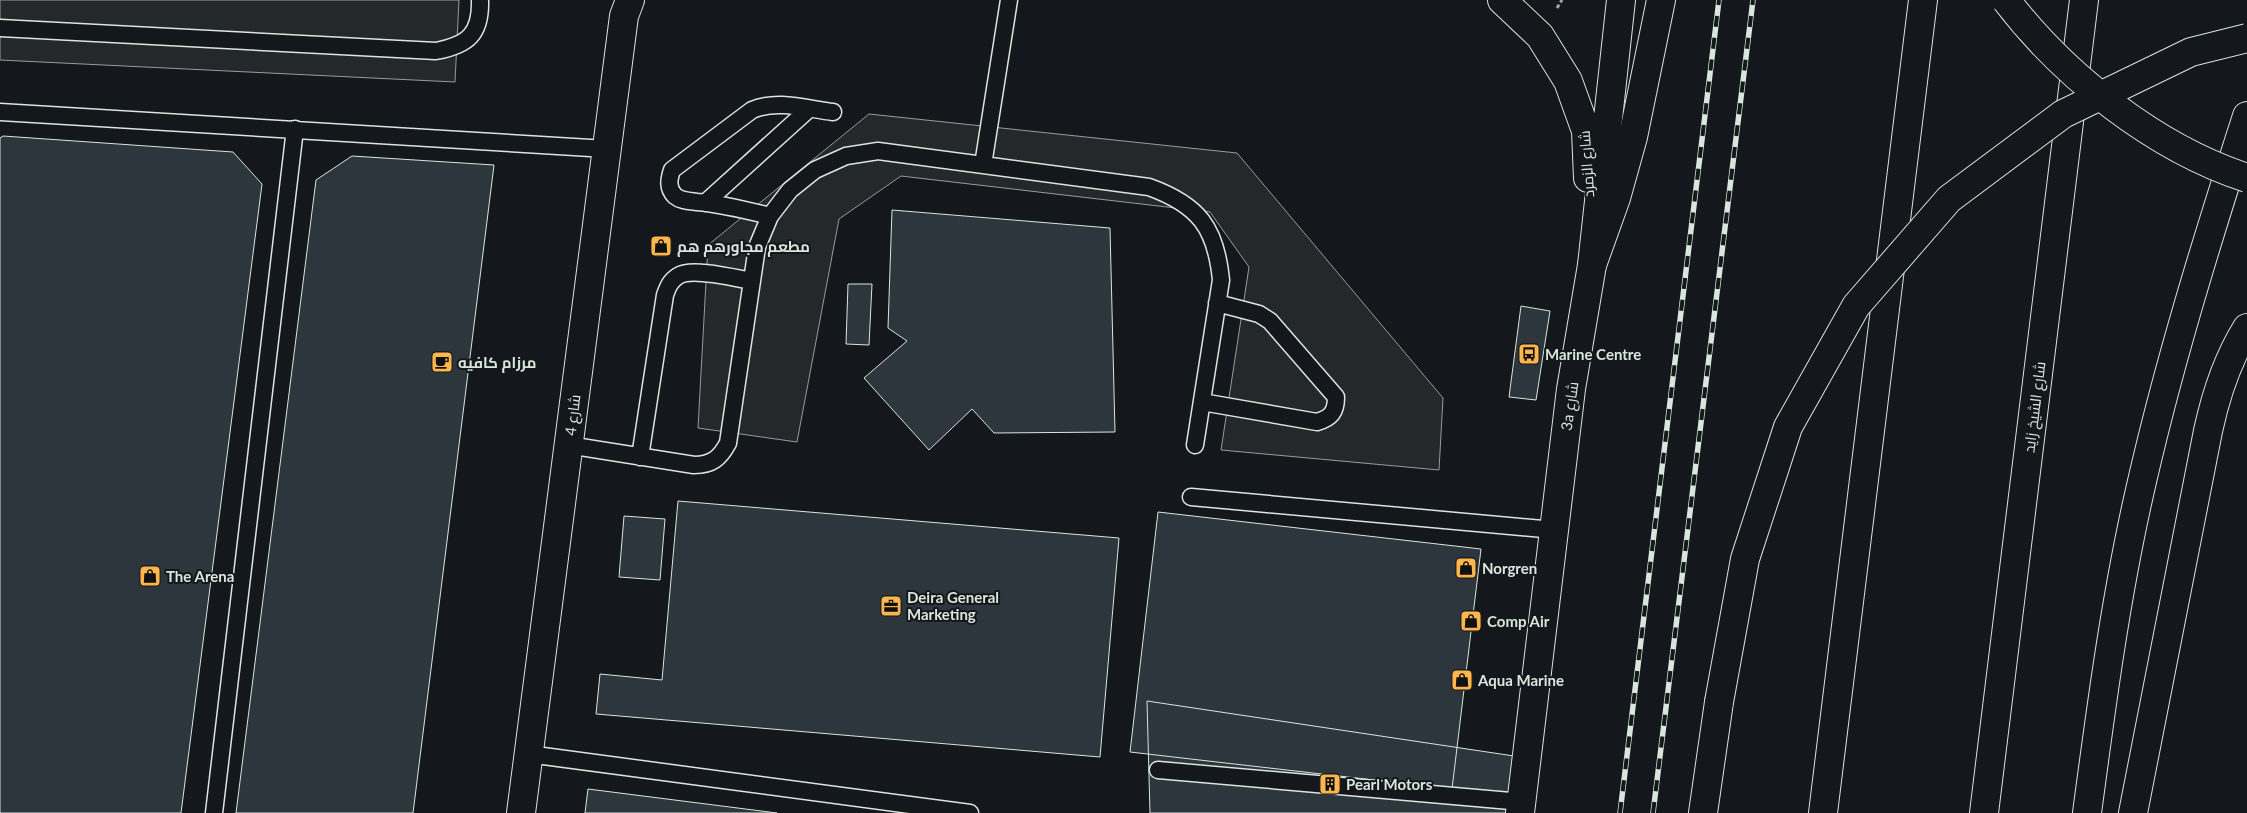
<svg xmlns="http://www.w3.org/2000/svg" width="2247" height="813" font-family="Lato,Cairo,sans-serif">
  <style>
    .parking { fill: #24282b; stroke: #939e99 }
    .building { fill: #2c363c; stroke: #d8e6dc }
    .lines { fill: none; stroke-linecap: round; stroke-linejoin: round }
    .service-casing { stroke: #d8e6dc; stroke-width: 19 }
    .minor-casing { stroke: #d8e6dc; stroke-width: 30 }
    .tertiary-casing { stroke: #d8e6dc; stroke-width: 30 }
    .motorway-casing { stroke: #d8e6dc; stroke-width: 30 }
    .path { stroke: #9da8a2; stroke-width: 3; stroke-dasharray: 4 2.5; stroke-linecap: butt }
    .service { stroke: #14181c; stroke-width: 16 }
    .minor { stroke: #14181c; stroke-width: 28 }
    .tertiary { stroke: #14181c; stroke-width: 28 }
    .motorway { stroke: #14181c; stroke-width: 28 }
    .rail-casing { stroke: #d8e6dc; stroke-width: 5.5 }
    .rail { stroke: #14181c; stroke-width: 4; stroke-dasharray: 11; stroke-linecap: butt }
    .motorway-bridge-casing { stroke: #d8e6dc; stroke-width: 30; stroke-linecap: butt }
    .motorway-bridge { stroke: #14181c; stroke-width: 28 }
    .labels { text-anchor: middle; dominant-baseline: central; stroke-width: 4; stroke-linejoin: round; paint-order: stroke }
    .street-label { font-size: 15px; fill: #d8e6dc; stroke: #14181c }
    .poi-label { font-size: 15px; font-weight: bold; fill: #d8e6dc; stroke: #14181c; text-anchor: start }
  </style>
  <rect width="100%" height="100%" fill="#14181c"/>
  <path class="parking" d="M0 0H459L455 82 0 60Z
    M869 114 1237 153 1443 398 1439 470 1221 450 1249 267 1210 212 901 176 839 219 797 442 698 428 708 245Z"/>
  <path class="building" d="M3 136 233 152 262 184 181 813H0V138Z
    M352 156 494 165 413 813H236L316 180Z
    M892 210 1110 228 1115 432 994 433 972 409 929 450 864 378 907 341 888 328Z
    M848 284H872L869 345 846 344Z
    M1521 306 1550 311 1536 400 1509 397Z
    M678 501 1119 538 1100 757 596 714 600 674 662 680Z
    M1158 512 1481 549 1452 789 1130 752Z
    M624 516 665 519 660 580 619 577Z
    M1147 701 1514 756 1506 813H1150Z
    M588 789 777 813H585Z"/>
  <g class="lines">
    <g class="service-casing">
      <path id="service" d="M0 28 436 51C468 45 481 34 480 0
        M0 112 607 149
        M983 165 1009 0
        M705 203 809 109
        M770 216C746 210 722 204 697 202 689 201 681 201 675 196 667 188 669 179 672 170L752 110C778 99 807 109 833 112
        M1202 402 1317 422C1331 418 1336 412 1336 397L1270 321 1259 314 1217 303
        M568 445 694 465C712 465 720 458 728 443L757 247 770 216 790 190 815 170 846 156 878 151 1149 187C1199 205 1216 228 1221 280L1195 445
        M640 457 665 295C668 287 670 281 678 276 691 267 735 278 752 281
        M1191 497 1554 530
        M528 754 970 813
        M1158 770 1522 802
        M214 813 295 129"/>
    </g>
    <g class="minor-casing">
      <path id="minor" d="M521 813 624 16 630 0"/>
    </g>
    <g class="tertiary-casing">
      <path id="tertiary" d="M1502 0 1540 36 1568 81 1586 131 1588 178
        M1520 813 1571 389 1592 265 1621 0"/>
    </g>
    <g class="motorway-casing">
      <path id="motorway" d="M1592 265 1616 198 1633 137 1661 0
        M1703 813 1719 702
        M1823 813 1923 0
        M1984 813 2084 0
        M2087 813C2101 708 2115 602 2138 499 2167 369 2206 243 2247 116
        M2133 813 2208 431C2216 394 2227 360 2247 328"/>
    </g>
    <path class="path" d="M1557 8 1562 0"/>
    <use href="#service" class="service"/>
    <use href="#minor" class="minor"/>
    <use href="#tertiary" class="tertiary"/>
    <use href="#motorway" class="motorway"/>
    <g class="rail-casing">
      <path id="rail" d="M1620 813 1719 0
        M1653 813 1753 0"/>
    </g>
    <use href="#rail" class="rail"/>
    <g class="motorway-bridge-casing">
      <path id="motorway-bridge" d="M2006 0C2064 76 2155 148 2247 178
        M1719 702 1745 559 1788 427 1856 306 1949 199 2063 114 2191 52 2247 38"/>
    </g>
    <use href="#motorway-bridge" class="motorway-bridge"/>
  </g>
  <defs>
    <g id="shop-square" transform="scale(1.125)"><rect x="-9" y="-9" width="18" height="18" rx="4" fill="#ffb74d" stroke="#14181c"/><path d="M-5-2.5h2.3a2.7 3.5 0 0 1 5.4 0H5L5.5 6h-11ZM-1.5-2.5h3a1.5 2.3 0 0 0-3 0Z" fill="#111"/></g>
    <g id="bus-square" transform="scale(1.125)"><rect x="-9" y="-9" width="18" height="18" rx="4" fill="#ffb74d" stroke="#14181c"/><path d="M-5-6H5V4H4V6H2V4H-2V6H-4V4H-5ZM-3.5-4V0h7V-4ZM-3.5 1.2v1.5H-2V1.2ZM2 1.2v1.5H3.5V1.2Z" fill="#111"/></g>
    <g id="cafe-square" transform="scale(1.125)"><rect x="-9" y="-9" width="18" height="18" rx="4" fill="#ffb74d" stroke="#14181c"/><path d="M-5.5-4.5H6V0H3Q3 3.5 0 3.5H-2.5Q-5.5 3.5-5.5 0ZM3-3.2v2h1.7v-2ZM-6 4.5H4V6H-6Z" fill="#111"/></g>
    <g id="office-square" transform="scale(1.125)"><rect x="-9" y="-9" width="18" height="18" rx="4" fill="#ffb74d" stroke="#14181c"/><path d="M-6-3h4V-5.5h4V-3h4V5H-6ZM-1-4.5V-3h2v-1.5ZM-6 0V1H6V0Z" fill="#111"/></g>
    <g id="building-square" transform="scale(1.125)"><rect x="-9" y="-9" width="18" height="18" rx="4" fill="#ffb74d" stroke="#14181c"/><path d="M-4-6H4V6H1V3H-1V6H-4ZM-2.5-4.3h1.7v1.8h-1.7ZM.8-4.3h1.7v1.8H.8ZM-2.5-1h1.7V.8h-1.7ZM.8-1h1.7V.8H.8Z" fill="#111"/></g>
  </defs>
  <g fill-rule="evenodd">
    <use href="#shop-square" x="661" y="246"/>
    <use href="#bus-square" x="1529" y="354"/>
    <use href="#cafe-square" x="442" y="362"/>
    <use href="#shop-square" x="1466" y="568"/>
    <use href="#shop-square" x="150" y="576"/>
    <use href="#office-square" x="891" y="606"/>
    <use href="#shop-square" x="1471" y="621"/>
    <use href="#shop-square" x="1462" y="680"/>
    <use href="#building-square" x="1330" y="784"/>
  </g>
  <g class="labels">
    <g class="street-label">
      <text transform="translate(1586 164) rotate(-94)">شارع الزمرد</text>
      <text transform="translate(1569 406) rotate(-82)">3a شارع</text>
      <text transform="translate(2034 407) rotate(-83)">شارع الشيخ زايد</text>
      <text transform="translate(572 415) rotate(-83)">شارع 4</text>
    </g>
    <g class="poi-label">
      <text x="677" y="246">مطعم مجاورهم هم</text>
      <text x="1545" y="354">Marine Centre</text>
      <text x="458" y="362">مرزام كافيه</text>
      <text x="1482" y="568">Norgren</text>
      <text x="166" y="576">The Arena</text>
      <text x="907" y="597">Deira General<tspan x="907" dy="17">Marketing</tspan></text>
      <text x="1487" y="621">Comp Air</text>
      <text x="1478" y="680">Aqua Marine</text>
      <text x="1346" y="784">Pearl Motors</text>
    </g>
  </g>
</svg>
